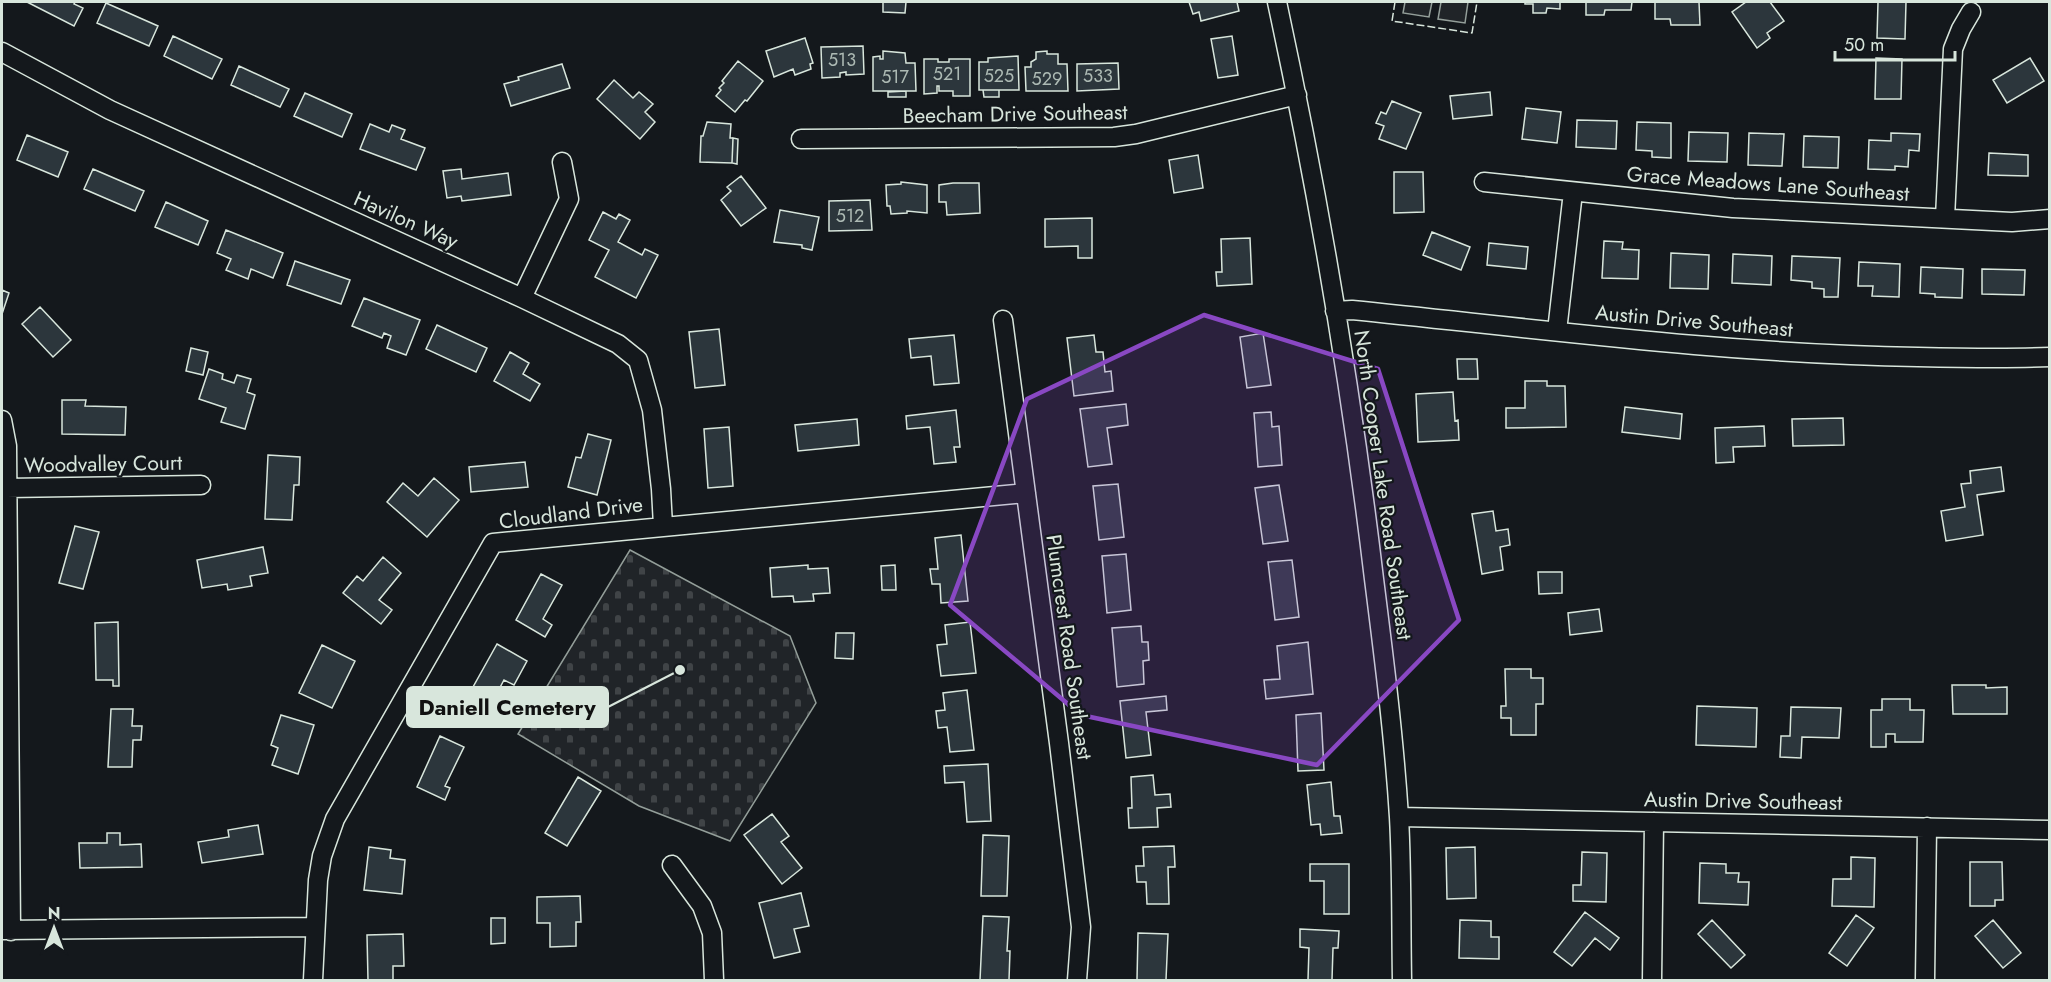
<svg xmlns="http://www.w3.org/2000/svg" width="2051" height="982" font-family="Jost,sans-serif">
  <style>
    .grass { fill: #202428; stroke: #939e99; stroke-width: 1.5 }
    .cemetery { fill: url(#cemetery-stones); stroke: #939e99; stroke-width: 1.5 }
    .building { fill: #2c363c; stroke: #d8e6dc; stroke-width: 1.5 }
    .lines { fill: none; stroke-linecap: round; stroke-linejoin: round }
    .minor-casing { stroke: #d8e6dc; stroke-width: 21 }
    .minor { stroke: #14181c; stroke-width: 18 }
    .fence { stroke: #d8e6dc; stroke-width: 1.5; stroke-dasharray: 8 3; stroke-linecap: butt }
    .marked { fill: #8948c3; fill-opacity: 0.2; stroke: #8948c3; stroke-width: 4.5; stroke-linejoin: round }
    .labels { text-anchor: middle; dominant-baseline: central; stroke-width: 4.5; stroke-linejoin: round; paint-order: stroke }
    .number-label { font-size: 18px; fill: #adbab4 }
    .street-label { font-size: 21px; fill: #d8e6dc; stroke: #14181c }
    .leader { fill: none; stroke: #d8e6dc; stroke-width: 2 }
    .callout-dot { fill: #d8e6dc; stroke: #14181c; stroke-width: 2 }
    .callout { fill: #d8e6dc; stroke: #d8e6dc; stroke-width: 2 }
    .callout-label { font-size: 22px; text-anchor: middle; font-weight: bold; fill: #111 }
  </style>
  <defs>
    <pattern id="cemetery-stones" width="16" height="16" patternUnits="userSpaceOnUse" patternTransform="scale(1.5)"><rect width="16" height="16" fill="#202428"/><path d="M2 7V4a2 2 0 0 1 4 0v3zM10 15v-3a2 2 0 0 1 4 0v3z" fill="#404447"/></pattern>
  </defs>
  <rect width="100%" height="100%" fill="#14181c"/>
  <path class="grass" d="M1405 2H1432L1429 17 1403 13Z
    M1441 2H1468L1465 23 1438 19Z"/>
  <path class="cemetery" d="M630 550 790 636 816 703 730 841 639 806 518 734Z"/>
  <path class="building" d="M27 2H75L74 4 83 8 74 26Z
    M883 2H906L905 13 883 12Z
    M1189 2H1237L1239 11 1201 21 1199 12 1193 14Z
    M1525 2H1560V9L1547 8 1546 13H1533V4H1525Z
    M1586 2H1632L1631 10H1605L1604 15H1586Z
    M1655 2H1699L1700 25H1671L1670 19H1655Z
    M1746 2H1770L1784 21 1767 33 1770 38 1757 48 1732 12Z
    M1878 2H1906L1905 39 1877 38Z
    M106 3 158 26 149 46 97 23Z
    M173 36 222 59 212 79 164 56Z
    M1232 36 1238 75 1218 78 1211 39Z
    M805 38 813 63 810 64 811 69 795 75 793 69 774 77 766 51Z
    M863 46 864 74 846 75V72L840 73V77L822 78 821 47Z
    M883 51 905 53 906 63H915L916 91H873V57L880 56V59H883Z
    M1047 51V54H1058V64H1067L1068 91H1026L1025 67H1031V62L1036 59V52Z
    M1018 56 1019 90H979V62H988V58Z
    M1876 58 1902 59 1901 99H1875Z
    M2030 58 2044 81 2007 103 1993 80Z
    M924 59H938V62H949V59H970V96H953V91H939V86H937V93L924 94Z
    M738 61 763 81 747 101 745 100 735 112 716 96 721 90 719 88 724 83 722 81Z
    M1118 63 1119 89 1077 91V64Z
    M562 64 570 88 511 106 504 84 519 80 518 77Z
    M239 66 289 89 280 107 231 85Z
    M614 80 633 98 639 92 653 104 645 112 655 122 640 139 597 99Z
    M983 90H999V97H984Z
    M906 91V97H888V92Z
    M1490 92 1492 115 1453 119 1450 96Z
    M305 93 352 114 342 137 294 116Z
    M1392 101 1421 113 1406 149 1379 139 1384 126 1376 123 1381 112 1386 114Z
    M1526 108 1561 112 1557 143 1522 139Z
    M1577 120 1617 121 1616 149 1576 147Z
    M707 122 731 124 730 138H733L732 163 700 162 701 136H703Z
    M1637 122 1671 123V158L1652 157V151L1636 150Z
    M370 124 389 132 392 125 405 130 401 139 425 148 416 170 360 149Z
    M1689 132 1728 133 1727 162 1688 161Z
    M1749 133 1784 134 1782 166 1748 165Z
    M1891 133 1920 134 1919 151 1909 150 1908 167 1895 166V170L1868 169 1869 140 1891 141Z
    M27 135 68 152 58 177 17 160Z
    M1804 136 1839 137 1838 168 1803 167Z
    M733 138 738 139 737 164 732 163Z
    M1989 153 2028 155V176L1988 175Z
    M1198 155 1203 188 1174 193 1169 160Z
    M93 169 144 191 135 211 84 189Z
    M461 169 462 179 508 173 511 195 462 201 461 196 447 198 443 171Z
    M1394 172H1423L1424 212 1394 213Z
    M741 176 766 208 741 226 721 200 731 191 727 187Z
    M901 182 927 185V213L907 211V213L891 214 890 206H887L886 185 901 184Z
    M953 183H979L980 213 947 215 946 202H939V185Z
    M870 200 872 230 829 231V201Z
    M166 202 208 221 198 245 155 227Z
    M780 210 819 217 812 250 802 248V245L774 242Z
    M603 212 616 219 619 214 630 220 618 242 642 255 645 249 658 255 636 298 595 277 609 250 589 240Z
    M1092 218V258H1078V246L1045 247V219Z
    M226 230 283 253 273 278 251 269 248 279 226 270 231 259 217 253Z
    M1432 232 1470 247 1461 270 1423 255Z
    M1250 238 1252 284 1217 286 1216 272H1222L1221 239Z
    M1604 241 1623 242 1622 249 1639 250 1638 279 1602 278Z
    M1489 243 1528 247 1526 269 1487 265Z
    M1671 253 1709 255 1708 289 1670 288Z
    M1733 254 1772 256 1771 285 1732 283Z
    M1792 256 1840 258 1838 297H1824V289L1812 288V282L1791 280Z
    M295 261 350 280 341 304 287 285Z
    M1859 262 1900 264 1899 297 1872 296 1873 286H1858Z
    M1921 267 1963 269 1962 298 1935 297V294L1920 293Z
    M1982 269 2025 270 2024 295 1982 294Z
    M2 290 9 293 2 314Z
    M364 298 420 320 406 355 387 348 391 336 384 333 382 338 352 326Z
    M40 307 71 340 53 357 22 324Z
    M437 325 487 348 476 372 426 349Z
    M719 329 725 385 695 388 689 332Z
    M1263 333 1271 385 1247 388 1240 337Z
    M954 335 959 383 934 385 931 356 911 358 909 339Z
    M1094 335 1096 352H1103L1105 372 1111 371 1113 391 1074 396 1067 338Z
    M191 348 208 352 203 375 186 371Z
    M510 352 529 363 523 374 540 384 530 401 494 381Z
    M1457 359H1477L1478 379H1458Z
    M209 369 223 374 222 379 234 383 237 375 251 379 247 392 255 395 245 429 221 422 226 408 199 399Z
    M1525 381H1547V386H1565L1566 427 1506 428V408H1525Z
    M1453 392 1455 421 1458 420 1459 440 1418 442 1416 394Z
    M62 400H86L85 406 126 407 125 435 62 434Z
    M1126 404 1128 425 1107 428 1112 464 1088 467 1080 409Z
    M1625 407 1682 414 1680 439 1622 432Z
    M956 410 960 447H954L956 462 934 464 930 427 907 429 906 416Z
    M1271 412 1272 427 1279 426 1282 465 1258 467 1254 413Z
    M1843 418 1844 445 1793 446 1792 419Z
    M857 419 859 445 798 451 795 425Z
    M1764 426 1765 446 1733 447 1734 462 1716 463 1715 428Z
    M729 427 733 486 708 488 704 429Z
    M588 434 611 440 597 495 568 487 576 457 581 458Z
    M268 455 300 457 299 485H294L292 520 265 519Z
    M525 462 528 487 471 492 469 467Z
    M2001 467 2004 491 1977 495 1983 535 1946 541 1941 511 1965 507 1961 484 1971 483 1970 471Z
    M434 478 459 500 427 537 387 502 403 483 418 496Z
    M1118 484 1124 537 1099 540 1093 486Z
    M1279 485 1288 541 1263 544 1255 488Z
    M1493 511 1496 531 1508 529 1510 545 1500 547 1503 570 1482 574 1472 514Z
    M75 526 99 532 83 589 59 583Z
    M961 535 968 601 941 603 940 584H932L930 569H938L935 538Z
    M263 547 268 573 250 576 252 586 228 590 227 584 202 588 197 560Z
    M1126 554 1131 610 1107 613 1102 556Z
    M383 557 401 573 379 600 392 610 381 624 343 593 357 576 363 581Z
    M1292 560 1299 617 1275 620 1268 562Z
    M808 565V569L828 568 830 593 813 594 814 601 794 602 793 596 772 597 770 568Z
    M895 565 896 590H882L881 566Z
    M1538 572H1562V593L1539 594Z
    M541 574 562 585 543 619 552 625 545 637 516 620Z
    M1599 609 1602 631 1570 635 1568 613Z
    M118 622 119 686H113V680H96L95 623Z
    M970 622 976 673 941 676 937 645 947 644 945 625Z
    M1141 626 1142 642H1148L1149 660 1143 661 1144 684 1117 687 1112 628Z
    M836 633H854L853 659 835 658Z
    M1308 642 1313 694 1266 699 1264 680 1280 679 1277 646Z
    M497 644 527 661 514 685 504 680 489 708 468 696Z
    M322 645 355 661 332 708 299 693Z
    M1505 669H1531V678H1543V704H1536V735H1511V718H1501V706H1506Z
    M1952 685H1986V688L2007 687V714H1953Z
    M967 690 974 750 950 752 947 727 938 728 936 711 945 710 943 693Z
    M1166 696 1167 710 1146 712 1151 755 1126 758 1120 701Z
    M1882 699H1910V710H1924L1923 742H1895V734H1886V747H1871V710H1882Z
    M1697 706 1757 708 1756 747 1696 745Z
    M1791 707 1841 708 1839 738 1802 737 1801 758 1780 757 1781 736H1790Z
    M111 709H133L132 726H142L141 740H133L132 767H108Z
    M1321 713 1324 770 1298 771 1296 715Z
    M281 715 314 725 298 774 272 765 278 748 271 745Z
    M440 736 464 747 445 786 450 788 445 800 417 787Z
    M988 764 991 821 967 822 964 782 945 783 944 766Z
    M1153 775 1155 795 1170 794 1171 807 1157 808 1158 827 1129 828 1128 808H1132L1131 777Z
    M578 777 601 791 567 846 545 833Z
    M1331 782 1334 816H1340L1342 833 1321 835 1320 824 1311 825 1307 785Z
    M772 814 789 836 781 842 802 868 782 884 744 835Z
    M258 825 263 854 202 863 198 842 229 837 228 830Z
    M107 833H120V845L141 844 142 867 80 868 79 843H107Z
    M983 835 1009 836 1007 896H981Z
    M1174 846 1175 867H1168L1169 904H1147L1146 882H1137L1136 866H1144L1143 847Z
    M369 847 391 850 390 858 405 860 402 894 364 890Z
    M1475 847 1476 898 1447 899 1446 848Z
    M1582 852 1607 853 1606 902 1573 901V885H1581Z
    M1851 857 1875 858 1874 907 1832 906 1833 879H1851Z
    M1970 862H2002L2003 900H1995V906H1970Z
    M1700 863 1726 864V873H1739L1738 882H1749L1748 905 1699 903Z
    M1310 864H1349V914H1324V881H1310Z
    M801 893 809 926 794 929 800 952 774 958 759 903Z
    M580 896 581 922H576V946L550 947V923H537V897Z
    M1585 912 1619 938 1610 950 1595 938 1572 966 1554 952Z
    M1856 915 1874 928 1847 966 1829 953Z
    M983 916 1009 917 1007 951H1010L1009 980H980Z
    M491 918H505V943L491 944Z
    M1460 920 1491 921V937H1499V959L1459 958Z
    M1712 920 1745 955 1731 968 1698 934Z
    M1993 920 2021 953 2003 968 1975 936Z
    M1300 929 1339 931 1338 948H1333L1332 980H1308L1309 948 1300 947Z
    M1138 933 1168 934 1166 980H1137Z
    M403 934 404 966H393V980H368L367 935Z"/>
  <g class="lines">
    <g class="minor-casing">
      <path id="minor" d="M1277 2C1318 193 1351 385 1374 579 1384 658 1394 737 1399 817 1402 871 1401 926 1402 980
        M2 52 110 110 522 298 618 344 638 360 652 410 661 489 663 526
        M801 139 1114 137 1136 134 1297 95
        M1484 182 1733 208 2012 222 2050 219
        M1945 218 1953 49 1961 29 1971 12
        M522 298 569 199 562 162
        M1335 311 1352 310C1540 329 1728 354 1918 357 1962 358 2006 359 2050 357
        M1003 320 1059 743 1081 927 1077 980
        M1557 331 1573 192
        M2 420 7 446 11 931
        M7 488 201 485
        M1399 817 2050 830
        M672 865 702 906 712 933 714 980
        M2 930 314 927
        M313 980 318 880 322 856 335 819 493 543 1026 493
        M1652 980 1654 822
        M1925 980 1927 827"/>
    </g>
    <use href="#minor" class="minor"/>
    <path class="fence" d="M1395 2 1392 21 1472 33 1477 2"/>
  </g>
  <path class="marked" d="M1204 315 1378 369 1459 620 1317 765 1081 715 950 605 1027 399Z"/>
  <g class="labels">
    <g class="number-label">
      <text x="842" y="60">513</text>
      <text x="947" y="74">521</text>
      <text x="999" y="76">525</text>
      <text x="1098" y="76">533</text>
      <text x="895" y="77">517</text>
      <text x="1047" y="79">529</text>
      <text x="850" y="216">512</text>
    </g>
    <g class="street-label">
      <text transform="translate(1015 114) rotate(-1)">Beecham Drive Southeast</text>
      <text transform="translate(1768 184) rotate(4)">Grace Meadows Lane Southeast</text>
      <text transform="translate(406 220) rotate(24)">Havilon Way</text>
      <text transform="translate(1694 321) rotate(5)">Austin Drive Southeast</text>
      <text transform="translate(103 464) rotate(-1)">Woodvalley Court</text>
      <text transform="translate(1383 485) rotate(82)">North Cooper Lake Road Southeast</text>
      <text transform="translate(571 513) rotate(-7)">Cloudland Drive</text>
      <text transform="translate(1069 647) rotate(82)">Plumcrest Road Southeast</text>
      <text transform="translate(1743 801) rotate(1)">Austin Drive Southeast</text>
    </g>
  </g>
  <path class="leader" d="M680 670L608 707"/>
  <circle class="callout-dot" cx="680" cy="670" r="6"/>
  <rect class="callout" x="407" y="687" width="201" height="40" rx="6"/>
  <g class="callout-label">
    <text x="507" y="715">Daniell Cemetery</text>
  </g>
  <rect width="2051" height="982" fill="none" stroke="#d8e6dc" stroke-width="6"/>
  <g transform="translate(54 928)" stroke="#14181c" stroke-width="4.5" paint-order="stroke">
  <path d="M0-4.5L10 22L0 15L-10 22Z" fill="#d8e6dc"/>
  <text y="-9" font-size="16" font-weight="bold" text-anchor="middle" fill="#d8e6dc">N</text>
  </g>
  <path d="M1835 51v9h120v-9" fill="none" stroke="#d8e6dc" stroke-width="3"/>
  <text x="1844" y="51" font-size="18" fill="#d8e6dc" stroke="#14181c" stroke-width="4.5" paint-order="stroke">50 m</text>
</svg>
